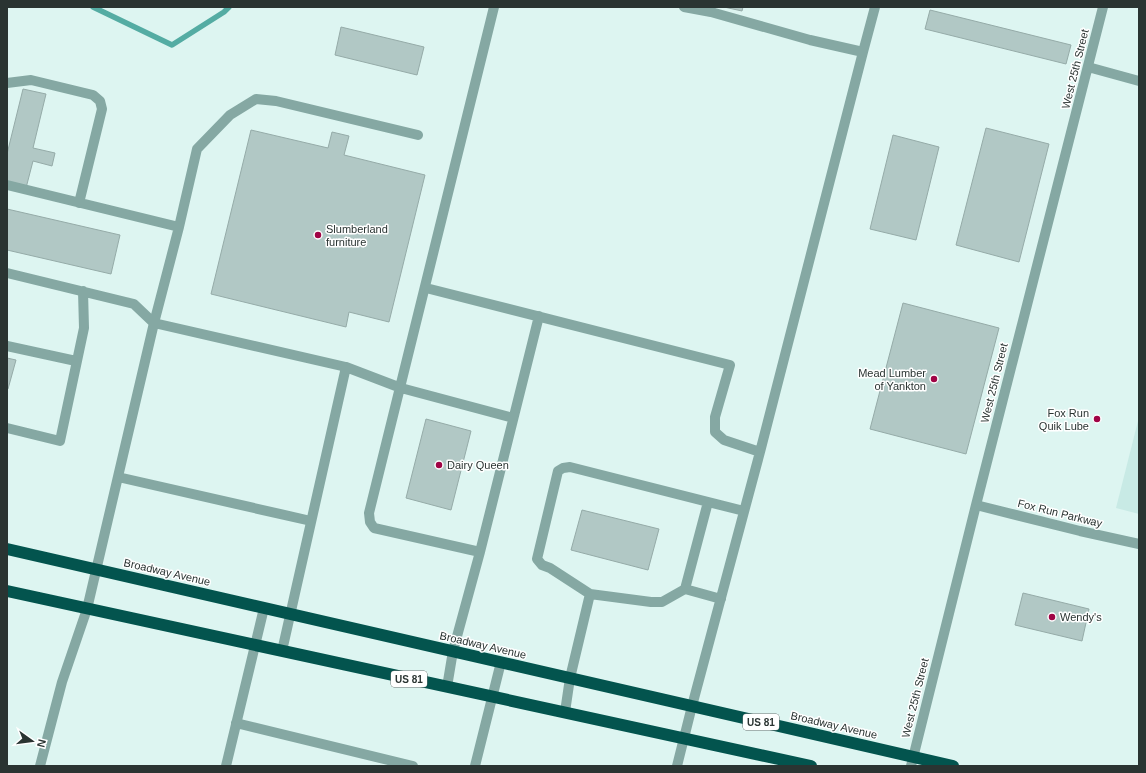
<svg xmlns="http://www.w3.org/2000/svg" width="1146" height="773" font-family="Arial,sans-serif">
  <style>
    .built { fill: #c8eae5 }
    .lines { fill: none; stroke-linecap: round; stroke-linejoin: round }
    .stream { stroke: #54aca3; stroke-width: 5.5 }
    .building { fill: #b1c8c5; stroke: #95aba8 }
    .minor { stroke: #85a8a3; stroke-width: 10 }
    .highway { stroke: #03544e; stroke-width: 12 }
    .poi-dot { fill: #a00345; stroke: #fff; stroke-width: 1.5 }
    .labels { text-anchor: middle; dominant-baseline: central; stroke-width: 3; stroke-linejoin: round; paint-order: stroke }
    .shield { fill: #fff; stroke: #6a7170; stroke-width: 1 }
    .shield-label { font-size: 10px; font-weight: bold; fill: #2a3432 }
    .street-label { font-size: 11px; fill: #2a3432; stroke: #fff }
    .poi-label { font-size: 11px; fill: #2a3432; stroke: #fff; text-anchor: start }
  </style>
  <rect width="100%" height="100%" fill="#ddf5f1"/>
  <path class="built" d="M1139 417V514L1116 508Z"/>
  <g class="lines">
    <path class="stream" d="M93 7 172 45 224 12 229 7"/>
  </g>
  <path class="building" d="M724 7H743L742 11Z
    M930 10 1071 45 1066 64 925 29Z
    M341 27 424 47 417 75 335 55Z
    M23 89 46 94 33 148 55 153 52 166 33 161 26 188 7 183V154Z
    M986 128 1049 144 1019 262 956 245Z
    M251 130 328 148 332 132 349 136 344 155 425 175 389 322 349 312 346 327 211 294Z
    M893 135 939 147 916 240 870 229Z
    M7 209 120 235 111 274 7 250Z
    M903 303 999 328 966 454 870 429Z
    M7 358 16 360 8 389 7 388Z
    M426 419 471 431 451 510 406 498Z
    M582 510 659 529 648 570 571 550Z
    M1023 593 1089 609 1082 641 1015 625Z"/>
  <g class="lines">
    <path class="minor" d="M684 7 711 12 810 40 863 52 760 452
      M863 52 875 7
      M1088 67 1139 81
      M7 83 31 80 93 95 100 101 102 109 79 203
      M7 185 179 227
      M7 273 134 304 154 323 346 367 401 388 513 418
      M426 288 730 365 715 417V432L724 440 760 452 692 706 677 766
      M7 346 76 361
      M7 428 60 441 84 328 83 291
      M118 477 311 521
      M708 502 685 589 721 599
      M976 505 1080 531 1139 544
      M480 552 374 528 370 522 369 513 494 7
      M590 594 651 602H662L685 589
      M282 651 346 367
      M447 687 453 651 480 552 539 316
      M565 712 570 678 590 594 550 568 542 565 537 559 558 471 563 468 570 467 744 511
      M236 723 413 766
      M40 766 62 682 87 609 154 323 179 227 197 149 230 115 256 99 276 101 418 135
      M226 766 264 608
      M475 766 501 662
      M911 766 976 505 1103 7"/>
    <path class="highway" d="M7 549 953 766
      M7 591 811 766"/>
  </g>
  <g class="poi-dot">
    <circle cx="318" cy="235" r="4"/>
    <circle cx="934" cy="379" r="4"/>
    <circle cx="1097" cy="419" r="4"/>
    <circle cx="439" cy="465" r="4"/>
    <circle cx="1052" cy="617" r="4"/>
  </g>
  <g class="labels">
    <g class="shield">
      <rect x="391" y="671" width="36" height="16" rx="3"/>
      <rect x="743" y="714" width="36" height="16" rx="3"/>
    </g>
    <g class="shield-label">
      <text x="409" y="679">US 81</text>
      <text x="761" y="722">US 81</text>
    </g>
    <g class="street-label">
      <text transform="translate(1075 69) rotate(-76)">West 25th Street</text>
      <text transform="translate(994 383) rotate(-76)">West 25th Street</text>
      <text transform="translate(1060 513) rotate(14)">Fox Run Parkway</text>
      <text transform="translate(167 572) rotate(13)">Broadway Avenue</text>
      <text transform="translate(483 645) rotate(13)">Broadway Avenue</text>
      <text transform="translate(915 698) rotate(-76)">West 25th Street</text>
      <text transform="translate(834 725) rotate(13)">Broadway Avenue</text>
    </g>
    <g class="poi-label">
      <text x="326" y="229">Slumberland<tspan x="326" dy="13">furniture</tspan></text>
      <text x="926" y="373" text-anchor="end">Mead Lumber<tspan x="926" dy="13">of Yankton</tspan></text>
      <text x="1089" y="413" text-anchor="end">Fox Run<tspan x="1089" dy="13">Quik Lube</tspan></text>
      <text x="447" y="465">Dairy Queen</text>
      <text x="1060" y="617">Wendy's</text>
    </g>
  </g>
  <rect width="1146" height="773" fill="none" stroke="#2a3432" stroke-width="16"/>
  <g transform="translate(32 741) rotate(104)" stroke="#ffffff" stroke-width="3" paint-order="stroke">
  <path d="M0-3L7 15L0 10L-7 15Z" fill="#2a3432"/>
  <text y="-6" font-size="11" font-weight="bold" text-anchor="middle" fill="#2a3432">N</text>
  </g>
</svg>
